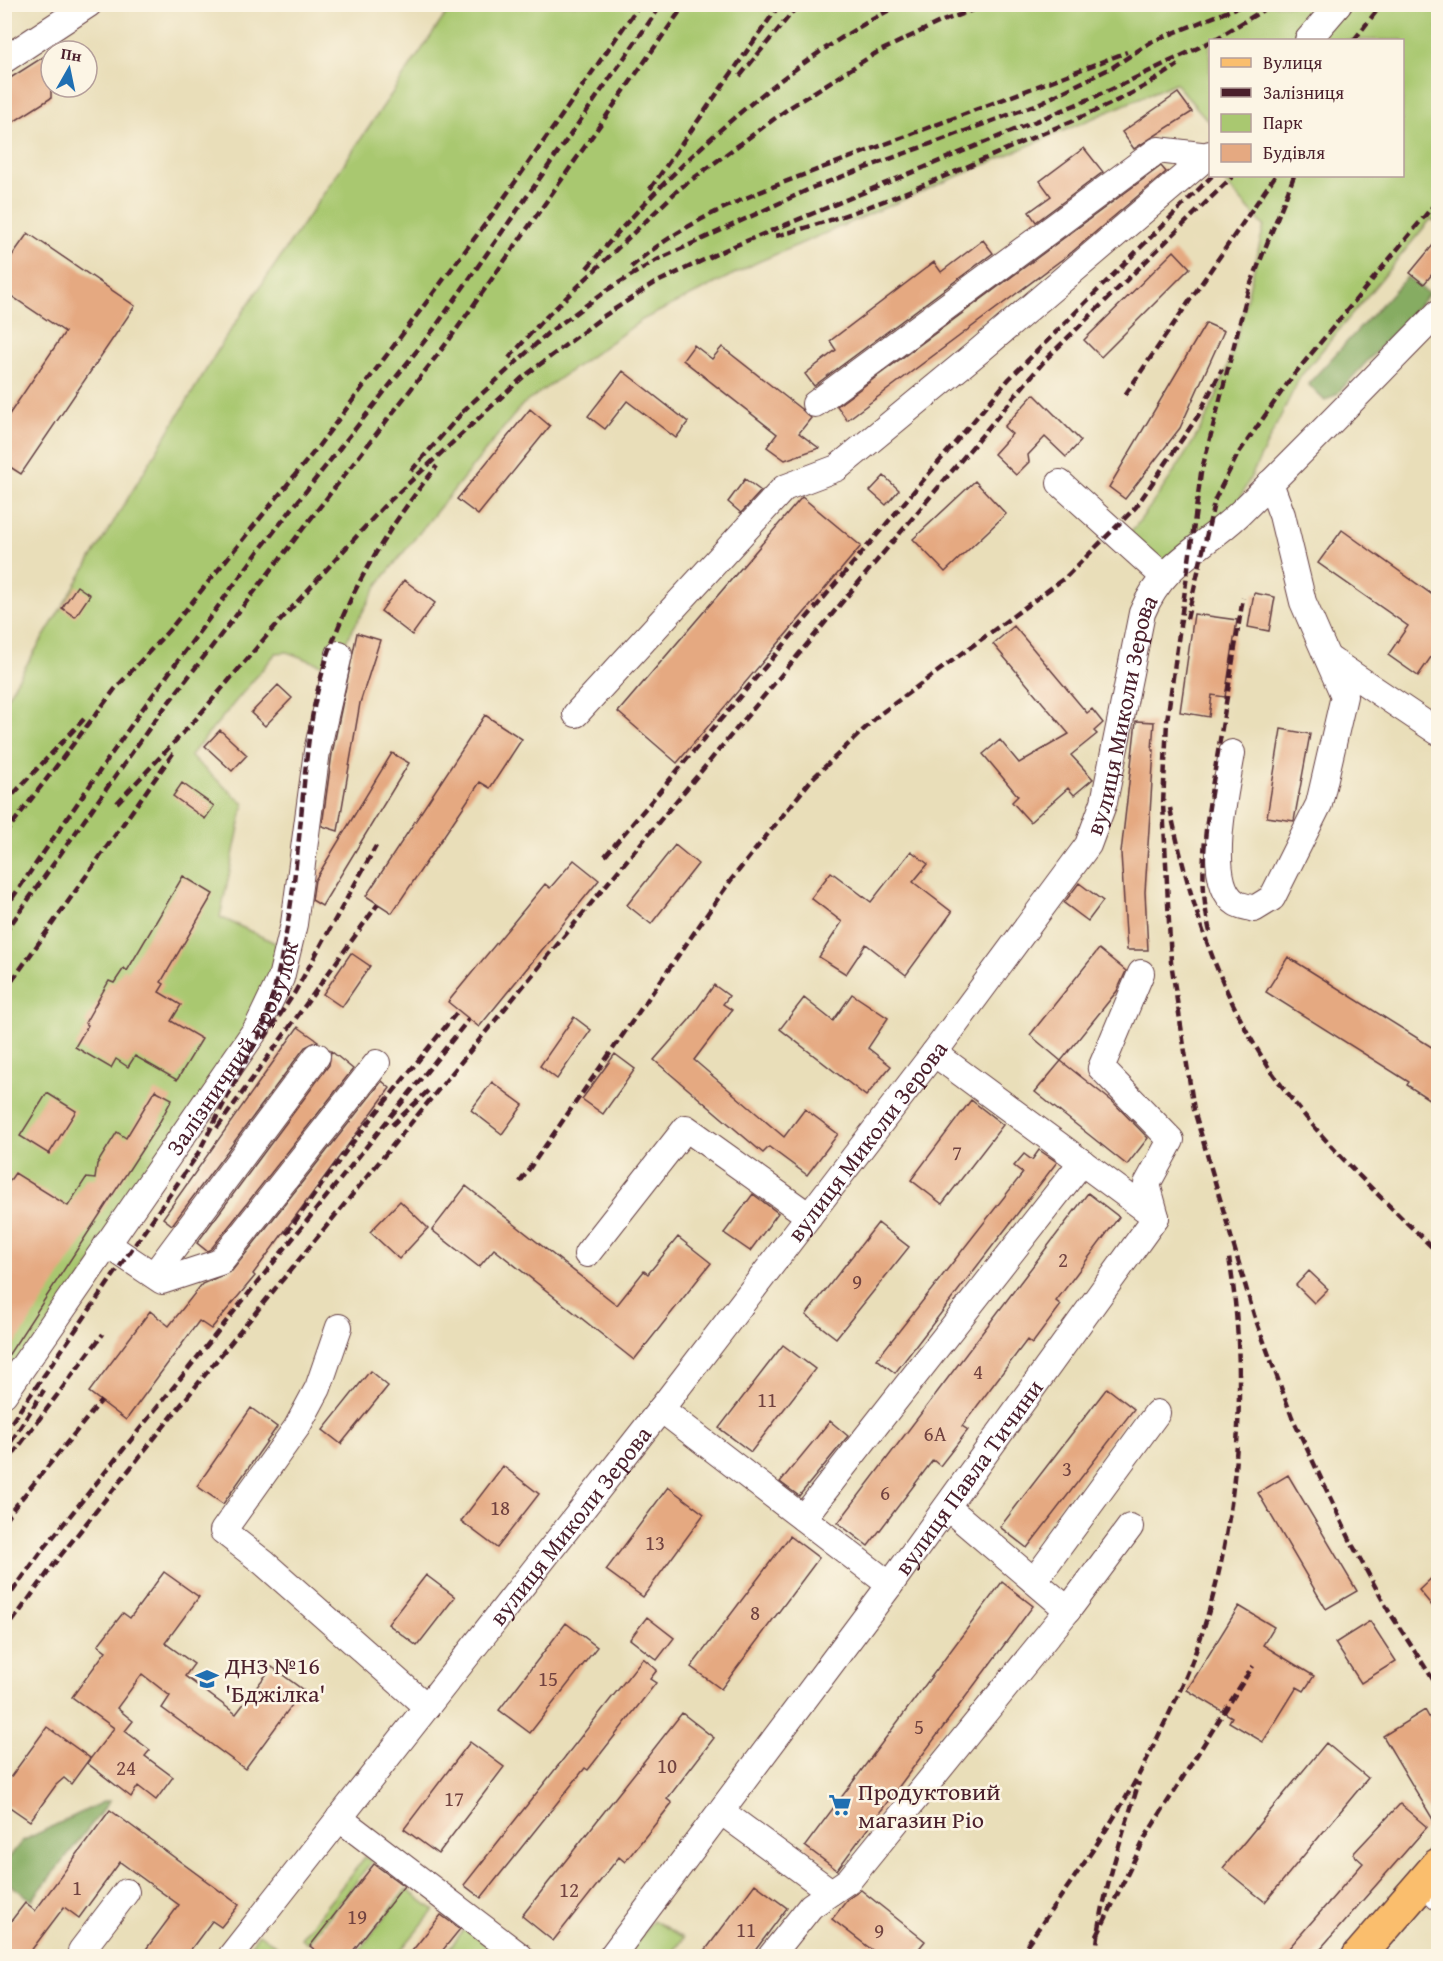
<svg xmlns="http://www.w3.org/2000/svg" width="1443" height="1961" font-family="'Gentium Book Plus',serif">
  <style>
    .green { fill: #a9c870; stroke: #7a744e; stroke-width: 1.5 }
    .forest { fill: #86ac62; stroke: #686646; stroke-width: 1.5 }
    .building { fill: #e5a981 }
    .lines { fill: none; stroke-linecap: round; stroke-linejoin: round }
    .minor-casing { stroke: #623c40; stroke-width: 28 }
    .major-casing { stroke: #623c40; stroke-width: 36 }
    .minor { stroke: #fff; stroke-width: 26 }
    .major { stroke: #fabe6d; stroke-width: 33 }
    .rail { stroke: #4a1f2b; stroke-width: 4.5; stroke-dasharray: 9 4.5; stroke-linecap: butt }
    .labels { text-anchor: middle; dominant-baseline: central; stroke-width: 5; stroke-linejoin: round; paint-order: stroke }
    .number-label { font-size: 21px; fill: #714240 }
    .street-label { font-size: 24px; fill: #4a1f2b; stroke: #fcf5e5 }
    .poi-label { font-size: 24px; fill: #4a1f2b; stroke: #fcf5e5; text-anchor: start }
  </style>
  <rect width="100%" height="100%" fill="#fcf5e5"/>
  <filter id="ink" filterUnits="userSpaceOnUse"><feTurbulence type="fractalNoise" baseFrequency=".0167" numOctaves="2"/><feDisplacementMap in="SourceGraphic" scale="12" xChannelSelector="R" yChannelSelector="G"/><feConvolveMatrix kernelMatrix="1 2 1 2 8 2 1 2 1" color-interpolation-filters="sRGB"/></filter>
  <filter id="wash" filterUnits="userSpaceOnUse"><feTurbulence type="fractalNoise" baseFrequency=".008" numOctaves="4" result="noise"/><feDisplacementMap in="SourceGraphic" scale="24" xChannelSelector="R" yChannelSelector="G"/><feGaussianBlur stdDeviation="1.35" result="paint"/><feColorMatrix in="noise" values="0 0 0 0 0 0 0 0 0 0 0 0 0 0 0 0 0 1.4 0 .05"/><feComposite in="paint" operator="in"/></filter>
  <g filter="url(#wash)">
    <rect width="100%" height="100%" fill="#e9deb9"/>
    <path class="green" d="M452 5H1438V223L1431 219 1300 377 1233 513 1155 566 1125 540C1153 504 1180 466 1202 426 1234 368 1248 290 1264 226L1219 176H1402V40H1210V123L1175 83 758 262 642 320 522 405 379 583 339 654 335 670 287 652 276 653 190 756 244 804 220 917 288 949 278 983 5 1394 4 702 226 337Z
      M365 1857 372 1862 308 1943 301 1938Z
      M406 1889 434 1910 396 1956H355Z
      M653 1920 684 1938 670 1956H625Z
      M466 1927 489 1945 480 1956H443Z
      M259 1934 278 1947 270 1956H242Z"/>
    <path class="forest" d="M1407 277 1429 294 1337 394 1325 401 1308 384Z
      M105 1801H110L32 1900 5 1881V1863L22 1841Z"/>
    <g id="blocks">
      <path class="building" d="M51 52V98L4 128V82Z
        M1178 93 1192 112 1134 149 1122 132Z
        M1084 148 1103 172 1036 222 1029 212 1051 196 1040 181Z
        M1161 166 1166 172 1072 252 847 420 837 406Z
        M28 233 135 306 21 474 4 463V422L65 332 4 291V267Z
        M1438 239V267L1424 284 1410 273Z
        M983 240 993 253 814 386 805 374 836 350 830 341 934 262 941 272Z
        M1174 251 1190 268 1101 357 1084 340Z
        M1206 323 1224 331 1180 428 1125 499 1109 487Z
        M694 345 712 359 722 347 801 409 811 418 799 433 819 448 785 460 767 447 777 434 683 360Z
        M623 371 688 422 676 438 627 401 605 429 588 416Z
        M1034 394 1081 441 1066 457 1045 437 1028 455 1029 462 1016 475 994 454 1012 434 1004 427Z
        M530 409 550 426 478 515 457 499Z
        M884 476 899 490 886 505 870 491Z
        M745 479 761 491 741 513 728 502Z
        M975 481 1006 514 945 572 913 539Z
        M802 497 861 546 677 763 618 712Z
        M1342 530 1438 599V647L1418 676 1388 655 1408 626 1318 563Z
        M404 580 435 603 412 635 381 611Z
        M77 586 90 595 75 617 62 608Z
        M1254 593 1275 597 1269 631 1248 627Z
        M1194 614 1237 620 1225 697 1212 695 1209 717 1180 712Z
        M1014 626 1087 713 1092 709 1103 723 1094 731 1097 734 1071 755 1093 779 1074 795 1068 788 1030 822 1012 802 1018 796 983 754 1000 740 1019 763 1069 734 993 644Z
        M357 633 380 640 360 703 338 831 322 826 332 754Z
        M278 685 292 698 265 726 251 713Z
        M485 715 522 739 490 788 480 782 392 913 366 896Z
        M1136 721 1154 722 1152 750H1154L1145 892 1148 950H1127L1121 853Z
        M1281 729 1310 734 1294 821 1267 817Z
        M220 730 247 755 232 771 205 746Z
        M392 753 409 763 322 906 312 900 315 880Z
        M182 783 214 806 205 819 173 796Z
        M675 845 698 864 651 924 627 905Z
        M911 851 928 864 913 882 952 912 906 975 866 944 846 974 819 957 842 922 811 898 831 872 871 902Z
        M574 860 599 880 479 1027 448 1002 545 884 550 888Z
        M183 876 213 894 161 982 164 984 159 992 181 1005 171 1021 202 1039 177 1080 135 1056 128 1067 116 1059 111 1068 75 1047 88 1025 85 1023 109 981 114 983 124 968 127 971Z
        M1079 883 1103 901 1088 921 1064 903Z
        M1099 949 1126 971 1117 991 1061 1061 1030 1035Z
        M351 953 370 966 342 1007 323 994Z
        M1288 957 1438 1051V1105L1407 1085 1409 1082 1266 992Z
        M714 985 729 996 723 1004 732 1010 694 1060 784 1137 805 1109 838 1134 807 1175 769 1147 763 1153 654 1060 690 1019Z
        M852 994 888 1018 868 1048 891 1066 866 1096 780 1029 804 998 833 1021Z
        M574 1017 591 1030 557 1079 540 1066Z
        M298 1027 318 1041 305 1047 172 1225 163 1218Z
        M331 1051 353 1069 211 1249 207 1251 197 1243 329 1065Z
        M615 1054 635 1069 603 1114 582 1099Z
        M1061 1061 1113 1102 1148 1138 1127 1165 1035 1092Z
        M382 1081 390 1088 253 1274 255 1276 211 1329 199 1321 126 1420 89 1392 150 1311 169 1326 202 1284 232 1271Z
        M492 1082 523 1105 502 1134 471 1110Z
        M155 1090 172 1099 158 1125 4 1362V1189L15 1173 68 1206 86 1178 95 1179 97 1164 117 1132 126 1138Z
        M47 1093 76 1111 49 1154 20 1136Z
        M971 1100 1003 1125 942 1204 911 1180Z
        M1039 1150 1057 1162 895 1373 877 1359 1023 1173 1014 1166 1024 1154 1032 1160Z
        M466 1186 617 1305 644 1271 648 1274 678 1237 711 1263 634 1360 494 1249 479 1267 432 1230Z
        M1088 1193 1119 1217 1056 1301 1061 1305 1032 1344 1027 1340 962 1426 968 1430 940 1466 933 1460 868 1546 838 1523Z
        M753 1194 778 1213 750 1251 724 1233Z
        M400 1201 428 1228 399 1259 370 1232Z
        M878 1223 909 1247 836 1338 806 1315Z
        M1309 1271 1328 1289 1314 1303 1296 1285Z
        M783 1345 815 1369 751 1452 719 1428Z
        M370 1371 388 1386 341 1444 323 1430Z
        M1107 1388 1134 1409 1027 1548 1000 1527Z
        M251 1408 277 1427 223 1504 197 1486Z
        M830 1421 848 1436 799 1496 780 1482Z
        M503 1466 539 1494 497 1548 461 1521Z
        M1288 1475 1357 1591 1326 1609 1258 1493Z
        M668 1487 704 1514 643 1597 606 1570Z
        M790 1536 819 1558 721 1689 691 1667Z
        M164 1572 199 1597 165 1643 194 1664 185 1676 236 1714 272 1667 303 1690 245 1769 162 1708 170 1696 142 1674 117 1708 133 1721 125 1731 150 1750 145 1756 173 1777 156 1800 138 1786 131 1797 87 1763 114 1728 72 1697 106 1651 98 1645 123 1613 130 1618Z
        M1438 1572V1613L1419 1590Z
        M426 1575 455 1597 417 1646 388 1624Z
        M1002 1582 1033 1606 837 1870 805 1846Z
        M1239 1606 1274 1627 1263 1645 1314 1676 1304 1691 1297 1687 1263 1742 1229 1722 1232 1717 1187 1690Z
        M647 1617 674 1638 657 1660 630 1639Z
        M1370 1621 1396 1661 1361 1683 1335 1643Z
        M566 1623 597 1647 530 1733 499 1710Z
        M643 1658 657 1670 650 1679 656 1683 588 1770 585 1768 481 1898 464 1885Z
        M1425 1710 1438 1733V1828L1383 1736Z
        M682 1713 714 1738 667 1799 672 1803 625 1862 619 1857 553 1941 522 1916Z
        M47 1727 90 1758 71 1784 64 1778 56 1785 30 1821 4 1803V1786Z
        M470 1742 504 1767 438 1854 404 1829Z
        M1326 1743 1368 1778 1265 1902 1223 1868Z
        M1400 1804 1427 1827 1314 1956H1282L1363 1863 1353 1854Z
        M110 1810 239 1905 221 1927 212 1921 186 1956H141L179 1905 120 1862 79 1918 64 1907 27 1956H4V1930L25 1903 35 1911Z
        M374 1864 404 1886 349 1956H323L310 1946Z
        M755 1884 787 1908 751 1956H701Z
        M861 1890 925 1941 913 1956H880L832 1919 848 1899Z
        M441 1915 460 1929 438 1956H408Z"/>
    </g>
  </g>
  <g filter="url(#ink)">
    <use href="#blocks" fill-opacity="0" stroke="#623c40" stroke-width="1.5"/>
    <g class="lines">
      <g class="minor-casing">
        <g id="minor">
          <path d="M1308 40 1339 4"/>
          <path d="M4 60 89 4"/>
          <path d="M815 404 1158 150 1209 156"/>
          <path d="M1060 483 1162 575"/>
          <path d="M1328 658 1438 732"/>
          <path d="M576 714 784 488 837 468 979 351 1210 154"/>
          <path d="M1232 753C1227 785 1203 882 1236 903 1240 906 1249 907 1254 909L1272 898 1319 804 1344 696 1303 602 1282 515 1270 483"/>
          <path d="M1141 973 1101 1068 1171 1140 1147 1184 1156 1217"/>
          <path d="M107 1244 162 1281 220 1262 377 1063"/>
          <path d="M587 1254 686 1128 809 1216"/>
          <path d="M154 1275 317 1056"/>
          <path d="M339 1327 318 1388 297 1427 223 1531 264 1563 427 1707"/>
          <path id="s1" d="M4 1394 257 1028 281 978 294 924 317 751 339 654"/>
          <path d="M661 1409 890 1585"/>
          <path d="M803 1518 1082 1162"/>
          <path d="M1034 1581 1157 1413"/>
          <path d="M1068 1610 1130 1527"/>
          <path d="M722 1812 831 1892"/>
          <path d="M339 1818 520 1956"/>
          <path d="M1425 1881 1438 1897"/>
          <path d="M81 1951 126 1892"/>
          <path id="s2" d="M231 1956 661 1409 934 1053 1088 845 1104 802 1142 613C1164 561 1201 550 1239 514 1307 448 1372 380 1438 313"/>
          <path id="s3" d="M612 1956 890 1585 1156 1217 934 1053"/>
          <path d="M771 1956 811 1906 849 1880 1068 1610 947 1507"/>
        </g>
      </g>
      <g class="major-casing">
        <path id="major" d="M1359 1956 1438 1865"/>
      </g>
      <use href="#minor" class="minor"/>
      <use href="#major" class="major"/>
      <path class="rail" d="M1214 40 1273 4
        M1354 40 1382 4
        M740 76 799 4
        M1294 176 1248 291 1201 473 1167 721 1163 804 1171 962 1194 1110 1254 1315 1292 1417 1353 1546 1388 1610 1438 1687
        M650 189 780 4
        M776 236C864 213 944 177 1027 140 1078 118 1132 98 1178 65
        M631 267C697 209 787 182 867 151 954 118 1041 85 1127 52
        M587 268C675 164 779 66 901 4
        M509 358 540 323 679 189 789 108 876 53 940 22 989 4
        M1125 395 1275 176
        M462 412 548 333 607 290 655 261 814 187 1038 104 1113 67 1151 42 1246 4
        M411 471 468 406
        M1187 619 1215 499 1238 454 1292 377 1438 200
        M117 803 196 719 270 632 383 507 522 378 604 316 655 283 727 249 1104 93 1210 42
        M4 804 84 719
        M1170 808C1185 882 1207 955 1242 1022 1288 1112 1367 1184 1438 1253
        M4 835 115 689 171 628 317 448 492 215 640 4
        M605 856 1009 379 1212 176
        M4 910 141 711 261 548 434 329 662 4
        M1210 932C1195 871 1209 806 1219 746 1227 697 1235 647 1243 598
        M4 934 155 720 449 340 685 4
        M4 992 174 752
        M264 1039 295 992 376 846
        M392 1125 429 1090
        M217 1128 378 904
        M195 1159 262 1030C283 969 292 902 299 838 304 790 306 741 317 693 337 609 383 533 437 466
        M520 1182 731 880 812 779 880 714 1066 577 1136 507 1198 416 1222 369
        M286 1234 349 1147 458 1011
        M4 1433 198 1154
        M4 1453 44 1390
        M4 1466 103 1334
        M4 1520 101 1401
        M4 1603 41 1552 469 1019
        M4 1633 57 1560 220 1356 607 884 879 558 1046 359 1233 176
        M1097 1936 1146 1836 1253 1666
        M1019 1956C1062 1894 1110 1831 1145 1763 1162 1728 1181 1692 1194 1656 1238 1540 1250 1379 1229 1258
        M1096 1956C1100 1897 1122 1838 1139 1782"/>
    </g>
  </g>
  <defs>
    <g id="school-bare" transform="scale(1.8)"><path d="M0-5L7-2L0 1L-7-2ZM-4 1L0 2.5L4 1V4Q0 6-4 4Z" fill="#1f6fb2" stroke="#fcf5e5" stroke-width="2.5" paint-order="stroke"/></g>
    <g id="supermarket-bare" transform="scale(1.8)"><path d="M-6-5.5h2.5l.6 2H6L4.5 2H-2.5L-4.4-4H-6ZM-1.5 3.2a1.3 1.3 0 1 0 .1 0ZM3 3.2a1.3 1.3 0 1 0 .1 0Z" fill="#1f6fb2" stroke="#fcf5e5" stroke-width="2.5" paint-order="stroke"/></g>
  </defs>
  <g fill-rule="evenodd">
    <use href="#school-bare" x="207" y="1679"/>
    <use href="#supermarket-bare" x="840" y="1805"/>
  </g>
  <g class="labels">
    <g class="number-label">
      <text x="957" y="1152">7</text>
      <text x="1063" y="1259">2</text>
      <text x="857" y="1281">9</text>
      <text x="978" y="1371">4</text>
      <text x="767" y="1399">11</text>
      <text x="935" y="1433">6А</text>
      <text x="1067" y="1468">3</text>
      <text x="885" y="1492">6</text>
      <text x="500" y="1507">18</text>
      <text x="655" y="1542">13</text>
      <text x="755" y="1612">8</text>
      <text x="548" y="1678">15</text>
      <text x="919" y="1726">5</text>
      <text x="667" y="1765">10</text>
      <text x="126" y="1767">24</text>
      <text x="454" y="1798">17</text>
      <text x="77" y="1887">1</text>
      <text x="569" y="1889">12</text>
      <text x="357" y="1916">19</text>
      <text x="746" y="1929">11</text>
      <text x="879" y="1930">9</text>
    </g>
    <g class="street-label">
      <text stroke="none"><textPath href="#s2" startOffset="1538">вулиця Миколи Зерова</textPath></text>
      <text stroke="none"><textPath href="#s1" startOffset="416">Залізничний провулок</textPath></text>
      <text stroke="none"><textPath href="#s2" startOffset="1034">вулиця Миколи Зерова</textPath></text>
      <text stroke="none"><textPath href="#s3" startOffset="597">вулиця Павла Тичини</textPath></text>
      <text stroke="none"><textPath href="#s2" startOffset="548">вулиця Миколи Зерова</textPath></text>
    </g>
    <g class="poi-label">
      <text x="225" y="1665">ДНЗ №16<tspan x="225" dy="28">'Бджілка'</tspan></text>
      <text x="858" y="1791">Продуктовий<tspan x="858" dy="28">магазин Ріо</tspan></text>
    </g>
  </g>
  <rect width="1443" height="1961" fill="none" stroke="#fcf5e5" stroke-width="24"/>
  <rect x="1209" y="39" width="195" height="138" fill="#fcf5e5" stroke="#b59f9b" stroke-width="1.5"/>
  <rect x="1221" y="58" width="30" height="9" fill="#fabe6d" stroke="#b59f9b" stroke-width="1.5"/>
  <text x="1263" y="69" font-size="18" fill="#4a1f2b">Вулиця</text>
  <rect x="1221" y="88" width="30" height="9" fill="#4a1f2b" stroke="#b59f9b" stroke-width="1.5"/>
  <text x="1263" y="99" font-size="18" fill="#4a1f2b">Залізниця</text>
  <rect x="1221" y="114" width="30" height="18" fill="#a9c870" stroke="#b59f9b" stroke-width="1.5"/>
  <text x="1263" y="129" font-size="18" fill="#4a1f2b">Парк</text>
  <rect x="1221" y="144" width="30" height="18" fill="#e5a981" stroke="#b59f9b" stroke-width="1.5"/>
  <text x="1263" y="159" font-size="18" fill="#4a1f2b">Будівля</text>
  <g transform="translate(69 69) rotate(9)"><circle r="28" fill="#fcf5e5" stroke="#b59f9b" stroke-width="1.5"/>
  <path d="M0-4.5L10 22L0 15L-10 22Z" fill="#1f6fb2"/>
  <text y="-9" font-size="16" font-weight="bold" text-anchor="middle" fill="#4a1f2b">Пн</text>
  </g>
</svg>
